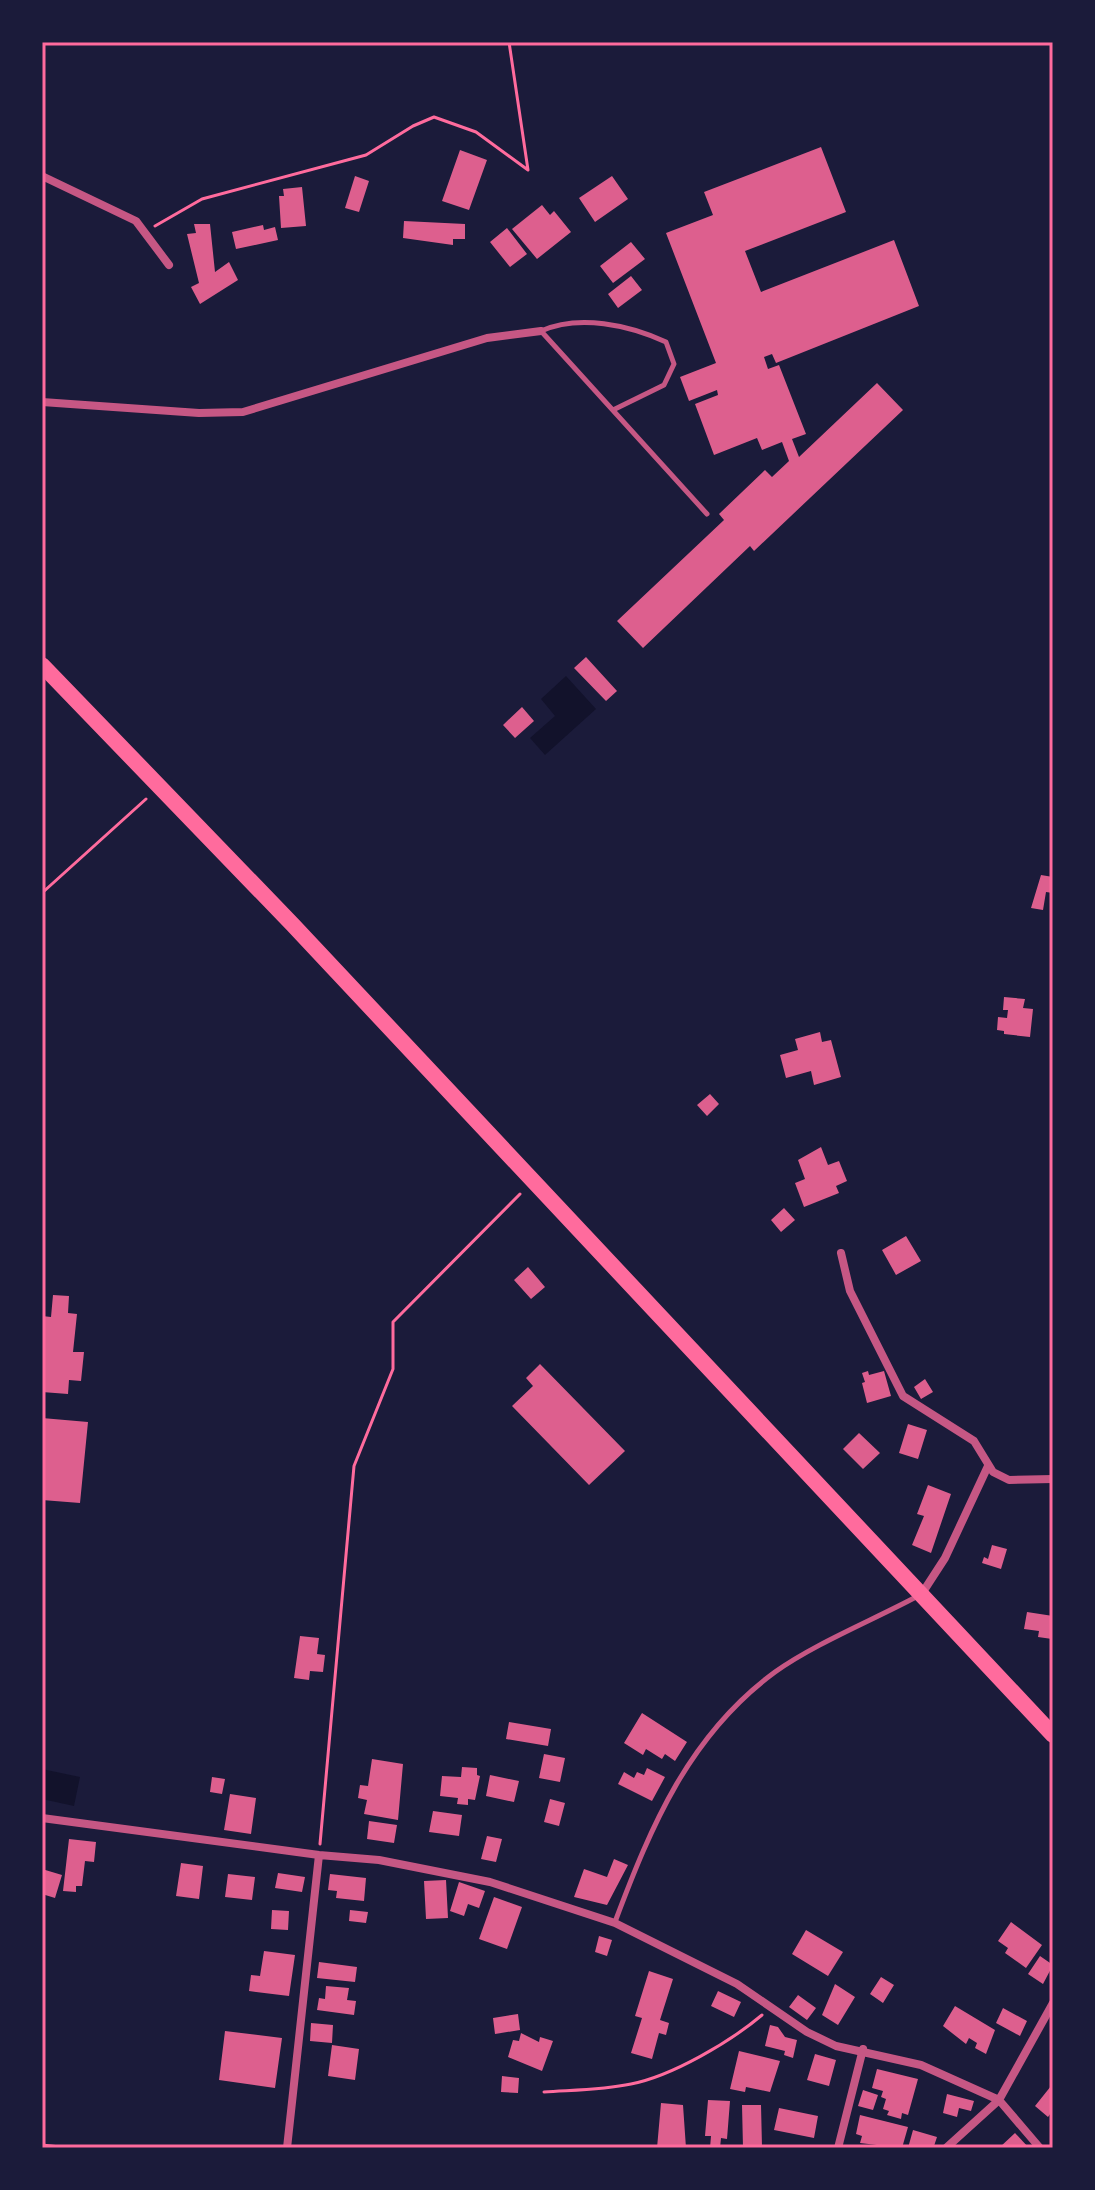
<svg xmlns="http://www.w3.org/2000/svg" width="1095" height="2190" font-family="Cabin,sans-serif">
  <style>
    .water { fill: #12122b }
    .building { fill: #dd5f8e }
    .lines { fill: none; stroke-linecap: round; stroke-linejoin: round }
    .path { stroke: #ff6b9d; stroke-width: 3 }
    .service { stroke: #c65784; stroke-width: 5 }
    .minor { stroke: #c65784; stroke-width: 8 }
    .trunk { stroke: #ff6b9d; stroke-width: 16 }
    .neatline { fill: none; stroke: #ff6b9d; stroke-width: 3 }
  </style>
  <rect width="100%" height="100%" fill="#1b1b3a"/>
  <path class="water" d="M566 676 596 709 545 755 530 738 555 716 541 699Z
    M42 1769 80 1777 74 1806 42 1799Z"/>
  <path class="building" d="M821 147 846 212 745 251 761 292 894 240 919 306 776 363 772 354 764 357 768 369 779 365 806 434 792 439 799 457 877 383 903 410 754 551 750 546 643 648 617 621 724 520 719 514 765 470 772 477 789 461 782 442 762 450 757 438 714 455 695 404 718 395 717 390 689 401 680 377 716 363 666 233 713 215 704 192Z
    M460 150 487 160 469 210 442 201Z
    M355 176 369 181 359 212 345 208Z
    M612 176 628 199 595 222 579 198Z
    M302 187 306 226 281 228 279 196H284L283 189Z
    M542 205 550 215 554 211 571 232 537 259 512 229Z
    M404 221 465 224V239H453V245L403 238Z
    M194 224H210L215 272 229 262 238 280 200 304 191 287 199 283 187 234 196 233Z
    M263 225 264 230 275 227 278 240 236 249 232 232Z
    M507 228 527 254 510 267 490 242Z
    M631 242 645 259 613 283 600 266Z
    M631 276 642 290 618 308 608 294Z
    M586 657 617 691 606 701 574 668Z
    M522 707 534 721 515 738 503 725Z
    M1041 875 1053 877V893L1046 892 1043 910 1031 908Z
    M1004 997 1025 999 1023 1008 1033 1009 1030 1037 1004 1034V1031L997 1030 998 1017 1007 1018 1008 1010H1003Z
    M820 1032 822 1042 831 1040 841 1077 814 1085 811 1071 786 1078 780 1055 798 1050 795 1039Z
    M710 1094 719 1104 707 1116 697 1105Z
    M821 1147 828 1165 839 1161 847 1181 836 1186 839 1193 804 1207 795 1183 805 1179 798 1160Z
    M784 1208 795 1220 781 1232 771 1220Z
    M906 1236 921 1261 896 1275 882 1250Z
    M528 1267 545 1287 531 1299 514 1280Z
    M53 1295 69 1296 68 1313 77 1314 73 1352H84L81 1381 69 1380 68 1394 42 1392V1316L51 1317Z
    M540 1364 625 1451 589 1485 512 1406 533 1386 526 1378Z
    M868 1371 869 1375 884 1371 891 1396 867 1403 862 1383 865 1382 862 1373Z
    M925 1379 933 1392 921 1399 914 1387Z
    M42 1418 88 1422 80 1503 42 1500Z
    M908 1424 927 1430 918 1459 899 1453Z
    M859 1433 880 1453 863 1469 843 1449Z
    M928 1485 951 1494 931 1553 912 1545 924 1516 917 1514Z
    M992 1545 1007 1549 1001 1569 982 1563 984 1557 988 1559Z
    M1027 1612 1053 1616 1052 1639 1038 1637 1039 1631 1024 1629Z
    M300 1636 319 1638 317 1654 325 1655 323 1672 310 1671 309 1680 294 1678Z
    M642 1713 687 1742 675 1761 665 1754 662 1759 646 1749 643 1755 624 1743Z
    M509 1722 551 1729 548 1746 506 1739Z
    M544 1754 565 1758 560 1782 539 1778Z
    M372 1759 403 1764 398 1820 364 1814 367 1800 358 1798 360 1785 368 1786Z
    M462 1767 477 1768V1775L480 1776 475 1800 468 1799V1805L457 1804 458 1798 440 1796 442 1776 461 1777Z
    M647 1768 665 1777 652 1801 618 1784 624 1772 634 1778 637 1772 644 1775Z
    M490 1775 519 1781 514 1802 486 1796Z
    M212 1777 225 1779 222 1794 210 1792Z
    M230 1794 256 1798 251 1834 224 1830Z
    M550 1799 565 1803 559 1826 544 1822Z
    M433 1811 462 1815 459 1836 429 1832Z
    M369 1821 397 1825 394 1843 367 1839Z
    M487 1836 502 1839 496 1862 481 1859Z
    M69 1839 96 1842 94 1862 85 1861 82 1886H76V1892L63 1891Z
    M614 1859 628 1865 607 1905 574 1897 584 1869 607 1877Z
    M181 1863 203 1866 199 1899 176 1896Z
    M42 1869 62 1875 55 1898 42 1894Z
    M278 1873 305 1877 302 1892 275 1888Z
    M228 1874 255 1877 252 1900 225 1897Z
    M330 1874 366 1878 364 1901 336 1898 337 1891 328 1890Z
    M446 1880 448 1918 426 1919 424 1881Z
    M459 1882 485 1891 479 1908 468 1904 464 1916 450 1911Z
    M494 1897 522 1907 507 1949 479 1939Z
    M272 1910 289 1911 288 1930 271 1929Z
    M350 1910 368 1912 366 1923 349 1921Z
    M1011 1922 1042 1945 1026 1968 1005 1953 1008 1948 998 1941Z
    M806 1930 843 1952 828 1976 792 1954Z
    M599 1936 612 1940 607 1956 595 1952Z
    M264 1951 295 1955 289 1996 249 1991 251 1975 260 1976Z
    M1040 1956 1053 1965 1043 1984 1028 1974Z
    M319 1962 357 1967 355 1982 317 1978Z
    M649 1971 673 1979 660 2020 669 2023 666 2035 659 2033 652 2059 631 2053 642 2018 635 2016Z
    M881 1977 894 1985 883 2003 870 1994Z
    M835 1984 855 1997 838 2025 822 2015Z
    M326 1986 349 1988 347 2000 356 2001 354 2015 317 2010 319 1998 325 1999Z
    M718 1991 741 2002 734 2017 711 2006Z
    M798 1995 816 2008 807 2020 789 2007Z
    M955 2006 995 2030 986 2054 975 2048 977 2043 969 2038 966 2044 943 2026Z
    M1003 2008 1027 2021 1020 2036 996 2023Z
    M518 2014 520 2030 495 2034 493 2018Z
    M311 2023 333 2025 332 2043 310 2041Z
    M770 2025 778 2027 785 2037 797 2040 793 2058 784 2055 785 2051 765 2046Z
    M225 2031 282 2038 275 2088 219 2080Z
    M521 2033 539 2042 540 2037 553 2041 542 2071 508 2057 513 2040 519 2041Z
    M332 2045 359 2049 355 2080 328 2076Z
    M739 2051 780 2061 770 2092 746 2087 745 2092 730 2089Z
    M815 2054 836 2060 829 2086 807 2080Z
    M877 2069 918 2079 908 2115 902 2113 901 2119 887 2115 889 2111 883 2109 886 2099 881 2097 883 2091 872 2088Z
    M502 2076 519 2078 518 2093 501 2092Z
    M1051 2086 1053 2110 1048 2117 1035 2106Z
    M863 2090 878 2095 873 2110 858 2106Z
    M947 2094 974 2101 971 2111 959 2108 957 2117 943 2113Z
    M708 2100 730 2101 727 2139 721 2138 720 2148H710L711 2136H705Z
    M661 2103 683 2105 686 2148H657Z
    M742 2105H761L762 2147 743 2148Z
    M779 2108 818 2116 814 2138 774 2130Z
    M860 2115 908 2127 902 2148 860 2143 862 2136 856 2134Z
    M913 2130 937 2137 934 2146 908 2148Z
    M1015 2133 1029 2148H999Z"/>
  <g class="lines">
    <path class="path" d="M155 226 202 199 366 155 413 126 434 117 476 132 528 170 509 42
      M42 893 146 799
      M320 1844 354 1466 393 1369V1322L520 1194
      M544 2092C573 2090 603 2090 631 2084 672 2076 730 2042 762 2015
      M42 2145 69 2148"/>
    <path class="service" d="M613 410 664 385 674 364 666 342C629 325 579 314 541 331L707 514
      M615 1922C651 1826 689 1735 775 1672 814 1644 873 1620 916 1597"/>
    <path class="minor" d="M42 176 136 221 169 265
      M42 402 199 413 243 412 487 338 541 331
      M841 1253 850 1291 903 1396 974 1441 993 1472 1009 1480 1053 1479
      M921 1595 945 1558 988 1466
      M42 1818 319 1855 379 1860 490 1882 615 1923 737 1984 807 2032 836 2046 921 2065 999 2100 1040 2148
      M287 2148 319 1855
      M838 2148 863 2049
      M946 2148 999 2100 1053 2003"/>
    <path class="trunk" d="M42 665 293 925 1053 1735"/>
  </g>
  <rect width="1095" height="2190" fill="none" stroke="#1b1b3a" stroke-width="88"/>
  <rect x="44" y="44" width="1007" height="2102" class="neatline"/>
</svg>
